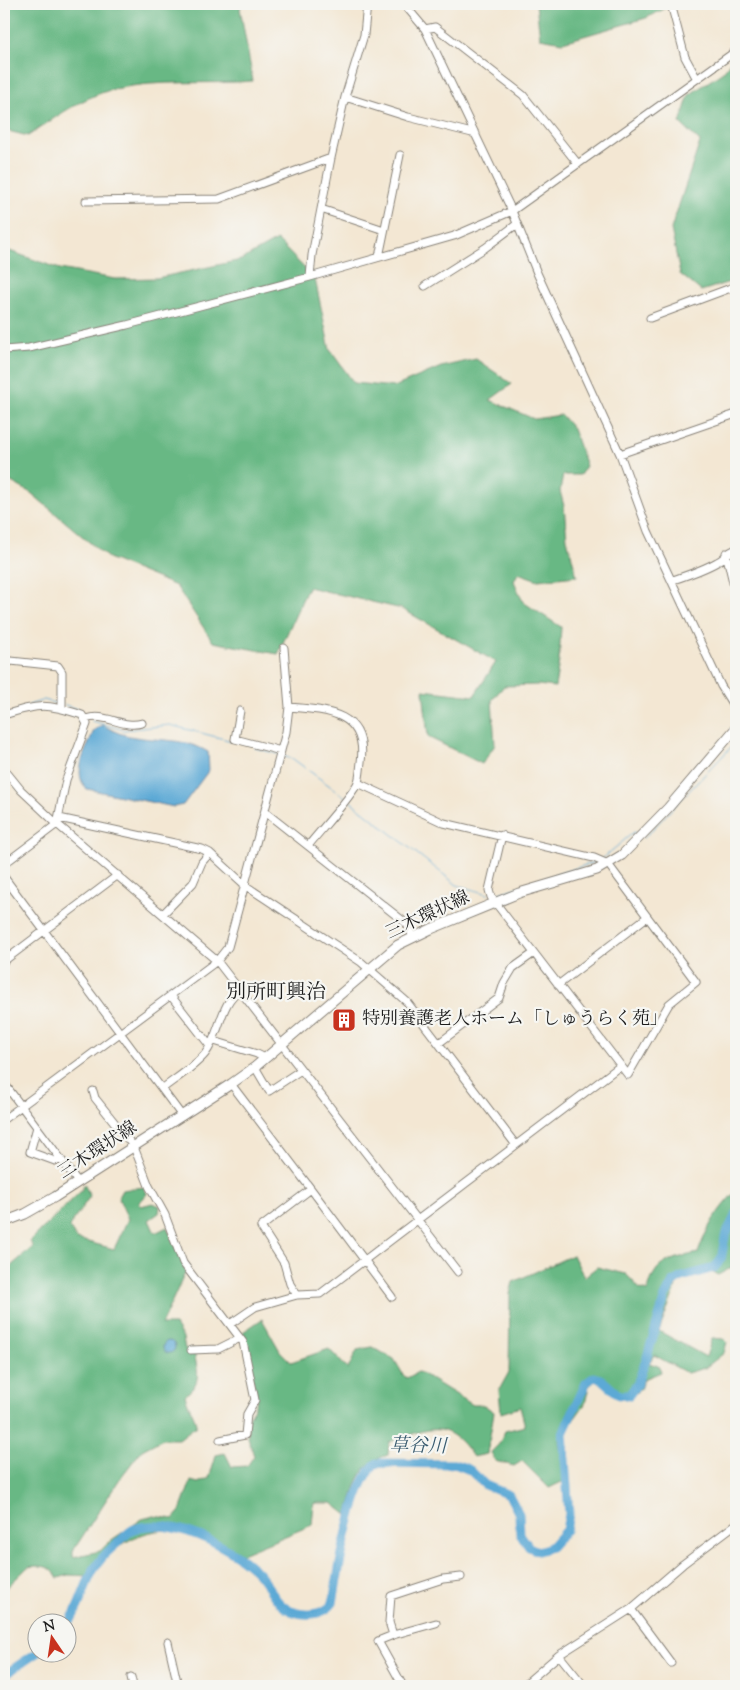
<svg xmlns="http://www.w3.org/2000/svg" width="740" height="1690" font-family="'Sorts Mill Goudy','Noto Serif JP',serif">
  <style>
    .forest { fill: #67b884; stroke: #426a50 }
    .water { fill: #5ca9d5; stroke: #3c6278 }
    .lines { fill: none; stroke-linecap: round; stroke-linejoin: round }
    .stream { stroke: #5ca9d5; stroke-width: 1 }
    .river { stroke: #5ca9d5; stroke-width: 9 }
    .minor-casing { stroke: #888278; stroke-width: 9 }
    .major-casing { stroke: #888278; stroke-width: 11 }
    .minor { stroke: #fff; stroke-width: 7 }
    .major { stroke: #fff; stroke-width: 9 }
    .labels { text-anchor: middle; dominant-baseline: central; stroke-width: 4.5; stroke-linejoin: round; paint-order: stroke }
    .street-label { font-size: 18px; fill: #1c1c1c; stroke: #f6f6f2 }
    .poi-label { font-size: 18px; fill: #1c1c1c; stroke: #f6f6f2; text-anchor: start }
    .water-label { font-size: 19px; font-style: italic; fill: #395b6f; stroke: #f6f6f2 }
    .quarter-label { font-size: 20px; fill: #1c1c1c; stroke: #f6f6f2 }
  </style>
  <rect width="100%" height="100%" fill="#f6f6f2"/>
  <filter id="ink" filterUnits="userSpaceOnUse"><feTurbulence type="fractalNoise" baseFrequency=".02" numOctaves="2"/><feDisplacementMap in="SourceGraphic" scale="10" xChannelSelector="R" yChannelSelector="G"/><feConvolveMatrix kernelMatrix="1 2 1 2 8 2 1 2 1" color-interpolation-filters="sRGB"/></filter>
  <filter id="wash" filterUnits="userSpaceOnUse"><feTurbulence type="fractalNoise" baseFrequency=".0096" numOctaves="4" result="noise"/><feDisplacementMap in="SourceGraphic" scale="20" xChannelSelector="R" yChannelSelector="G"/><feGaussianBlur stdDeviation="1.12" result="paint"/><feColorMatrix in="noise" values="0 0 0 0 0 0 0 0 0 0 0 0 0 0 0 0 0 1.4 0 .05"/><feComposite in="paint" operator="in"/></filter>
  <g filter="url(#wash)">
    <rect width="100%" height="100%" fill="#f3e7d3"/>
    <path class="forest" d="M4 4H244L240 8 253 81C207 85 160 79 115 89 83 96 55 118 28 136L4 130Z
      M536 4H674L646 18 563 42 540 38Z
      M736 54V280L701 291 680 274 671 229 700 142 680 123 689 95 723 72Z
      M277 240 315 279 330 350 354 383 394 387 441 367 476 359 512 384 490 400 534 419 561 415 573 429 586 466 580 475H563L560 491 564 506 567 539 577 576 538 580 518 573 514 581 523 602 561 627 559 661 555 687 538 685 504 686 492 700 495 745 482 764 428 737 423 690 474 696 496 662 402 609 308 587 278 654 213 642 176 586 108 558 31 493 4 478V249L60 269 115 279 157 278 241 260Z
      M84 1184 90 1196 69 1227 77 1239 114 1249 128 1219 118 1197 122 1190 144 1187 147 1194 139 1203 141 1206 153 1203 160 1206 159 1213 149 1220 155 1233 167 1227 186 1271 161 1325H175L183 1338 185 1349H194C196 1369 204 1382 185 1395 187 1405 197 1419 196 1426L179 1439H163L142 1450 121 1477 73 1551V1557L100 1551 110 1541 142 1519 154 1516 173 1519 180 1511 191 1481 198 1483 209 1478 216 1455 225 1453 232 1467 247 1466 254 1456 248 1437V1421L257 1400 243 1332 262 1319 280 1351 291 1362 329 1349 348 1369 357 1350 372 1347 394 1359 404 1376 407 1378 418 1372 421 1373 473 1405H484L494 1412 487 1454 473 1457C446 1417 428 1429 389 1442L388 1455C357 1463 356 1488 347 1515L332 1503H314L312 1525 242 1554C230 1548 217 1539 203 1535 158 1521 117 1536 93 1576L69 1575 58 1578C51 1565 41 1565 28 1567L4 1590V1272L33 1247 30 1241 81 1191Z
      M736 1191V1269L733 1267 718 1275 703 1268 681 1274 659 1331 706 1357 712 1338 724 1339 727 1342 724 1353 705 1368 687 1373 654 1355 649 1363 658 1366 661 1372 644 1379 640 1389 631 1397 617 1390 601 1376 589 1386 585 1404 559 1440 564 1481 549 1488 522 1461 514 1466 495 1461 491 1452 499 1444 505 1431 525 1426 520 1407 501 1413 499 1390 509 1372 510 1294 513 1282 573 1255 584 1277 597 1267 626 1274 640 1289 647 1291C650 1286 650 1281 653 1276 660 1259 682 1257 698 1253 708 1225 716 1212 736 1191Z"/>
    <path class="water" d="M103 725C110 729 117 733 125 735 152 742 182 736 208 752L209 770 183 805 174 807 87 789C71 773 87 749 94 730Z
      M163 1347a6 6 0 1 1 12 0a6 6 0 1 1-12 0Z"/>
    <g class="lines">
      <path class="stream" d="M29 705 44 700 58 704
        M65 705 80 710
        M92 721 124 730 170 725 232 741
        M255 748 278 754
        M282 756 293 759 345 797
        M350 801 457 885 488 894
        M644 838 736 742
        M603 858 634 832 637 834
        M494 895 595 862"/>
      <path class="river" d="M68 1624C81 1608 84 1583 96 1566 102 1557 111 1548 120 1541 124 1537 129 1531 134 1529 170 1516 230 1546 256 1571 269 1583 273 1603 291 1611 304 1616 324 1616 333 1603 338 1573 353 1480 377 1463L455 1464 470 1470 485 1485 509 1495 519 1514 520 1534 529 1547 538 1551 551 1547 566 1530 569 1514 563 1433 586 1383 594 1377 601 1379 619 1395H629L637 1384 647 1357 665 1297 673 1282 682 1277 714 1268 721 1260 725 1237 736 1214
        M4 1675 38 1652"/>
    </g>
  </g>
  <g filter="url(#ink)">
    <g class="lines">
      <g class="minor-casing">
        <path id="minor" d="M404 4 425 29 512 211 537 273 620 454 648 531 721 686 736 710
          M671 4 685 57 697 79
          M425 29 435 27 523 95 578 164
          M345 97 408 117 476 134
          M86 201 219 199 331 158
          M321 209 384 230
          M379 257 400 155
          M310 277 312 255 331 158 345 97 364 35 367 4
          M425 286 485 248 517 224
          M650 318 736 286
          M4 350 29 348 127 325 310 277 454 236 512 211 736 51
          M620 454 736 414
          M726 553 736 595
          M673 580C688 575 703 570 717 562 726 558 726 553 736 549
          M4 666 11 661 58 666 62 672V708
          M289 707C326 710 368 712 361 762 360 769 360 776 358 782 354 794 318 833 308 846
          M240 711 235 739 281 751
          M4 715C40 704 45 703 82 715L87 724 66 780 57 824 4 864
          M86 719C105 712 123 729 142 723
          M4 769 21 790 57 824 217 961 458 1272
          M358 783 444 823 594 858 608 864 696 982 669 1004 628 1075 491 897 489 890 502 835
          M265 812 407 924 413 937
          M59 818 202 849 210 853 246 886 361 962 407 1002 516 1145
          M4 877 182 1116
          M163 914 193 883 202 862 210 853
          M4 961 118 875
          M558 985 647 917
          M171 996 210 1046
          M214 1041 257 1054 265 1058
          M439 1043 499 998 504 983 513 968 534 953
          M255 1067 269 1091 301 1070
          M4 1083 78 1182
          M231 1084 311 1189 261 1227 284 1263 290 1284 297 1295
          M162 1089C176 1078 193 1068 205 1054 220 1036 220 1002 240 990
          M93 1091 95 1098 134 1147 149 1186 165 1215 183 1263 243 1342 255 1400 247 1414 245 1435 220 1440
          M4 1119 217 961 228 947 286 732 289 707 284 648
          M37 1127 30 1152 55 1161 61 1159
          M311 1189 392 1297
          M230 1324 255 1307 297 1295 320 1294 620 1066
          M191 1350 218 1349 240 1338
          M631 1609 671 1663
          M393 1635 436 1623
          M168 1642 178 1686
          M559 1655 584 1686
          M131 1677 133 1686
          M403 1686 378 1641 393 1635 389 1622 391 1596 443 1579 461 1577
          M523 1686 559 1655 631 1609 683 1564 736 1524"/>
      </g>
      <g class="major-casing">
        <path id="major" d="M4 1222 25 1214 55 1197 231 1084 255 1067 398 945 431 929 519 893 597 870 622 855 668 808 736 728"/>
      </g>
      <use href="#minor" class="minor"/>
      <use href="#major" class="major"/>
    </g>
  </g>
  <defs>
    <g id="building-square" transform="scale(1.25)"><rect x="-9" y="-9" width="18" height="18" rx="4" fill="#c8321e" stroke="#f6f6f2"/><path d="M-4-6H4V6H1V3H-1V6H-4ZM-2.5-4.3h1.7v1.8h-1.7ZM.8-4.3h1.7v1.8H.8ZM-2.5-1h1.7V.8h-1.7ZM.8-1h1.7V.8H.8Z" fill="#fff"/></g>
  </defs>
  <g fill-rule="evenodd">
    <use href="#building-square" x="344" y="1020"/>
  </g>
  <g class="labels">
    <g class="street-label">
      <text transform="translate(428 916) rotate(-25)">三木環状線</text>
      <text transform="translate(98 1151) rotate(-33)">三木環状線</text>
    </g>
    <g class="poi-label">
      <text x="362" y="1020">特別養護老人ホーム「しゅうらく苑」</text>
    </g>
    <g class="water-label">
      <text transform="translate(418 1447) rotate(1)">草谷川</text>
    </g>
    <g class="quarter-label">
      <text x="276" y="993">別所町興治</text>
    </g>
  </g>
  <rect width="740" height="1690" fill="none" stroke="#f6f6f2" stroke-width="20"/>
  <g transform="translate(52 1638) rotate(347)"><circle r="24" fill="#f6f6f2" stroke="#9f9f9c"/>
  <path d="M0-4L9 19L0 12L-9 19Z" fill="#c8321e"/>
  <text y="-8" font-size="14" font-weight="bold" text-anchor="middle" fill="#1c1c1c">N</text>
  </g>
</svg>
